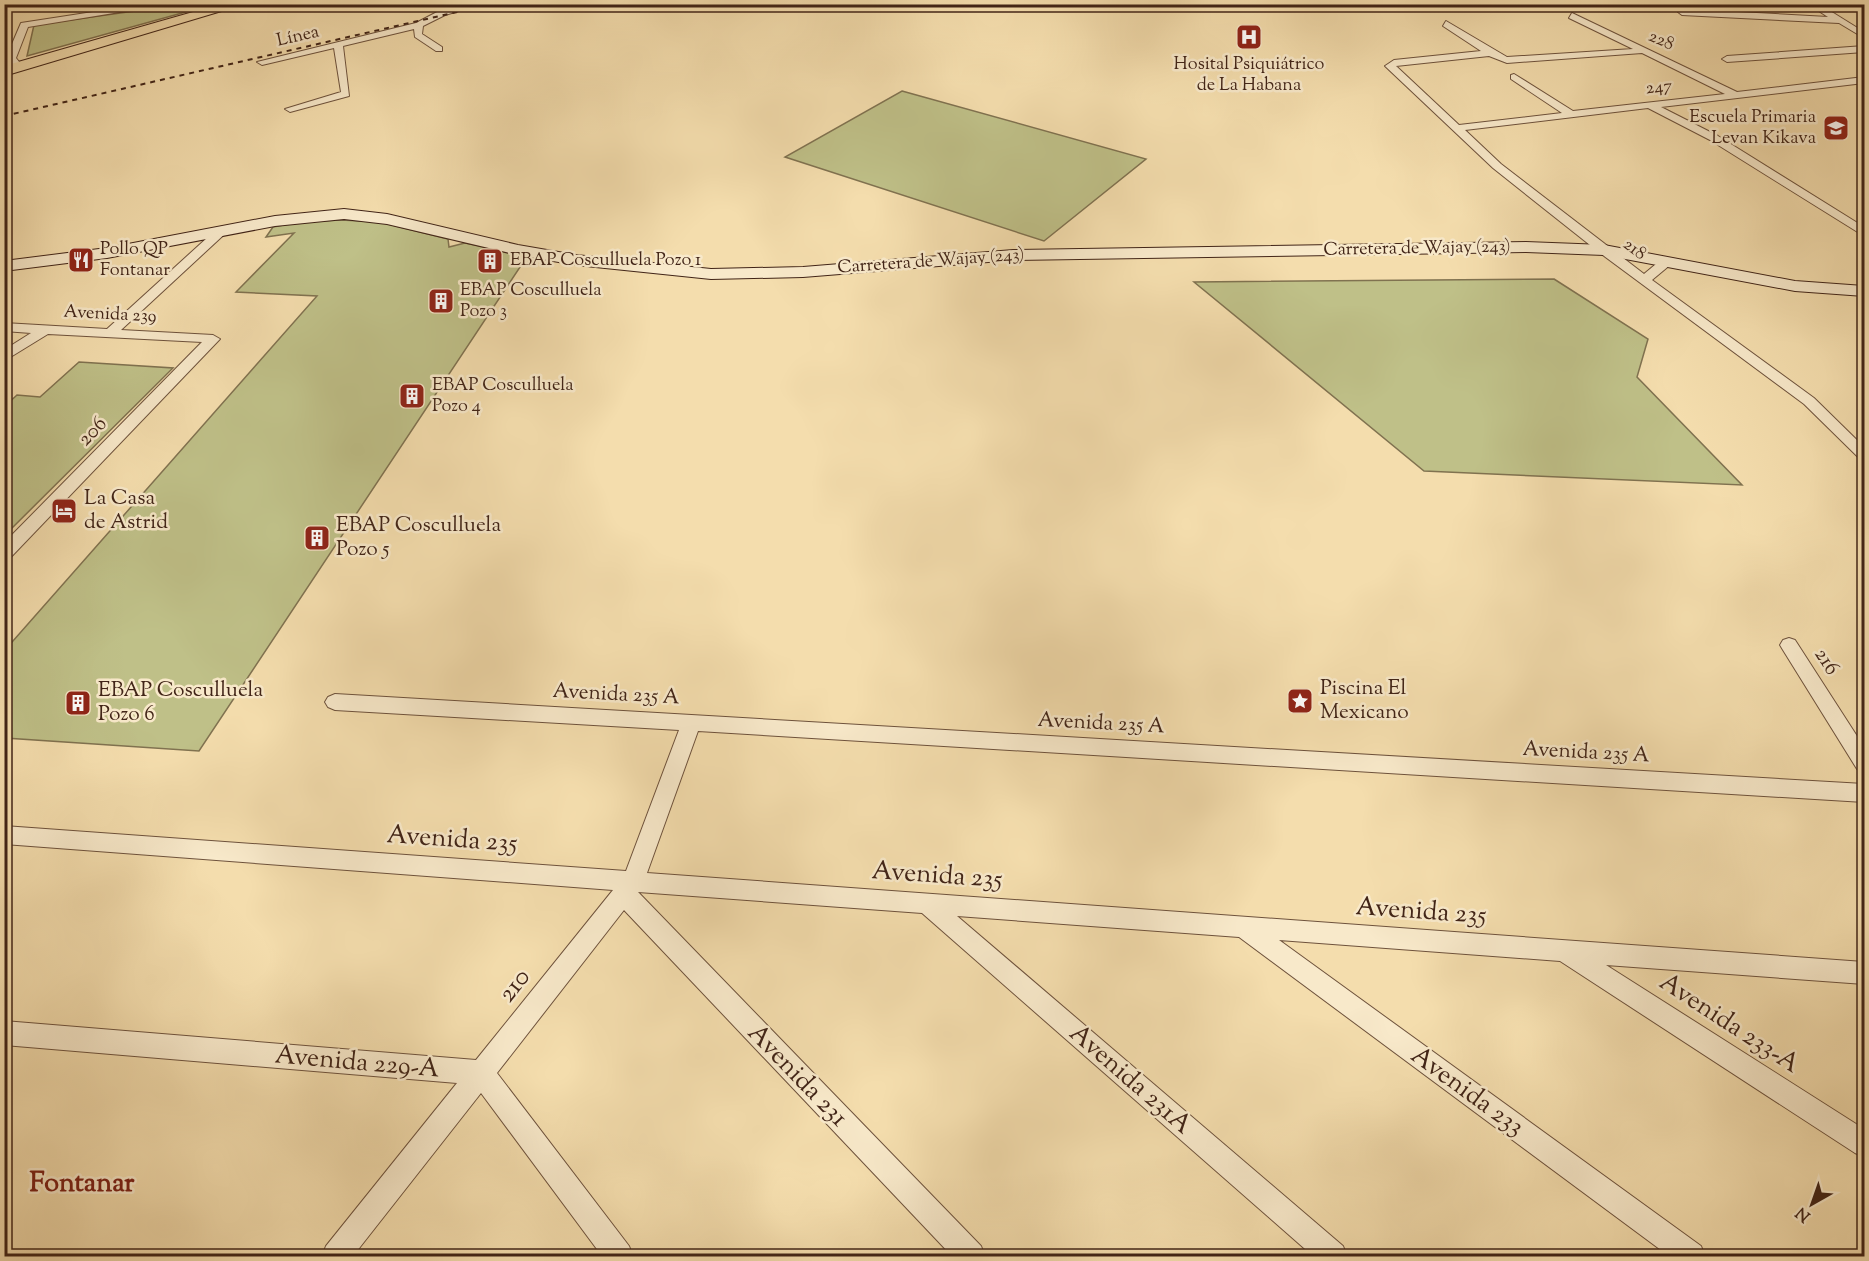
<svg xmlns="http://www.w3.org/2000/svg" width="1869" height="1261" font-family="'Sorts Mill Goudy',serif">
  <style>
    .green { fill: #bfc088; stroke: #807250; stroke-width: 1.5 }
    .lines { fill: none; stroke-linecap: round; stroke-linejoin: round }
    .minor-casing { stroke: #6e523c; stroke-width: 2 }
    .secondary-casing { stroke: #412417; stroke-width: 2 }
    .trunk-casing { stroke: #412417; stroke-width: 2 }
    .minor { fill: #f8e9ca; fill-rule: evenodd }
    .secondary { fill: #f8e9ca; fill-rule: evenodd }
    .trunk { fill: #f4ddad; fill-rule: evenodd }
    .rail { stroke: #412417; stroke-width: 2; stroke-dasharray: 5 5; stroke-linecap: butt }
    .labels { text-anchor: middle; dominant-baseline: central; stroke-width: 5; stroke-linejoin: round; paint-order: stroke }
    .far-street-label { font-size: 18px; fill: #412417; stroke: #f8e9ca }
    .far-poi-label { font-size: 18px; fill: #412417; stroke: #f8e9ca; text-anchor: start }
    .street-label { font-size: 21px; fill: #412417; stroke: #f8e9ca }
    .poi-label { font-size: 21px; fill: #412417; stroke: #f8e9ca; text-anchor: start }
    .near-street-label { font-size: 26px; fill: #412417; stroke: #f8e9ca }
    .near-neighbourhood-label { font-size: 27px; font-weight: bold; fill: #7a1f14; stroke: #f8e9ca }
  </style>
  <rect width="100%" height="100%" fill="#f4ddad"/>
  <filter id="stains"><feTurbulence type="fractalNoise" baseFrequency=".00333" numOctaves="4"/><feColorMatrix values="0 0 0 0 .2 0 0 0 0 .09 0 0 0 0 .02 0 0 0 .5 -.17"/></filter>
  <radialGradient id="worn" r=".72"><stop offset=".6" stop-color="#630" stop-opacity="0"/><stop offset="1" stop-color="#630" stop-opacity=".3"/></radialGradient>
  <path class="green" d="M178 5H211L27 56 34 25Z
    M902 91 1146 159 1044 241 785 157Z
    M341 220 380 222 448 239 449 247 465 243 522 254 526 258 199 751 5 738V650L317 296 236 292 294 233 266 237 273 227 300 222Z
    M1554 279 1648 339 1637 377 1742 485 1424 471 1194 282Z
    M79 362 173 368 5 535V406L17 395 40 397Z"/>
  <g class="lines">
    <g class="minor-casing">
      <path id="minor" d="M145 4H169L28 27 16 58 20 63 12 65 6 58 21 23Z
        M466 4H482L445 15 423 26 422 34 442 47V51H436L415 37 414 29 343 46 349 96 290 112 285 109 341 92 334 48 262 65 257 62 416 23 439 11Z
        M1808 4H1819L1864 32V38L1839 23 1682 15 1678 12 1682 9 1828 17Z
        M1572 13 1737 92 1864 77V83L1661 107 1718 136 1864 227V236L1710 140 1648 108 1465 130 1501 164 1644 274 1662 259H1670V265L1652 280 1814 398 1864 447V460L1859 458 1804 404 1600 253 1493 168 1385 66 1394 60 1481 51 1443 26 1446 21 1507 57 1633 49 1569 18ZM1642 53 1725 94 1573 111 1514 74 1511 75V79L1562 113 1459 125 1396 66 1489 56 1507 63Z
        M1864 46V52L1727 62 1722 59 1727 56Z
        M219 227 229 230 121 330 213 335 220 339 10 558 4 560V543L202 342 48 334 4 361V350L31 333 4 331V323L107 329Z
        M1789 638 1795 640 1864 747V771L1857 769 1783 650 1780 645 1783 640Z
        M335 694 1864 784V802L698 731 647 873 1864 962V984L1606 965 1864 1129V1157L1855 1153 1560 961 1279 940 1701 1246 1705 1256H1669L1239 937 957 916 1343 1246 1347 1256H1313L922 913 638 892 981 1246 985 1256H952L624 910 497 1073 629 1246 633 1256H602L481 1093 353 1256H322L326 1246 457 1083 4 1045V1021L476 1060 613 890 4 844V826L626 871 679 730 335 710 328 707 325 702 328 697Z"/>
    </g>
    <g class="secondary-casing">
      <path id="secondary" d="M344 209 387 214 518 245 576 255 711 269 803 267 1013 250 1526 242 1604 245 1795 281 1864 286V296L1795 291 1604 255 1526 252 1013 260 803 277 711 279 576 265 518 255 387 224 344 219 275 226 107 258 4 271V261L107 248 275 216Z"/>
    </g>
    <g class="trunk-casing">
      <path id="trunk" d="M221 4H245L4 76V66Z"/>
    </g>
    <use href="#minor" class="minor"/>
    <use href="#secondary" class="secondary"/>
    <use href="#trunk" class="trunk"/>
    <path class="rail" d="M4 116 492 4"/>
  </g>
  <defs>
    <g id="hospital-square" transform="scale(1.35)"><rect x="-9" y="-9" width="18" height="18" rx="4" fill="#8f2418" stroke="#f8e9ca"/><path d="M-5-5h3v3.5h4V-5h3V5h-3V1.5h-4V5h-3Z" fill="#fff"/></g>
    <g id="school-square" transform="scale(1.35)"><rect x="-9" y="-9" width="18" height="18" rx="4" fill="#8f2418" stroke="#f8e9ca"/><path d="M0-5L7-2L0 1L-7-2ZM-4 1L0 2.5L4 1V4Q0 6-4 4Z" fill="#fff"/></g>
    <g id="restaurant-square" transform="scale(1.35)"><rect x="-9" y="-9" width="18" height="18" rx="4" fill="#8f2418" stroke="#f8e9ca"/><path d="M-5-6h1v4h1v-4h1v4h1v-4h1v5L-1.5 .5V6h-2V.5L-5-1ZM5-6V6H3V1.5H1.5Q1.5-4 5-6Z" fill="#fff"/></g>
    <g id="building-square" transform="scale(1.35)"><rect x="-9" y="-9" width="18" height="18" rx="4" fill="#8f2418" stroke="#f8e9ca"/><path d="M-4-6H4V6H1V3H-1V6H-4ZM-2.5-4.3h1.7v1.8h-1.7ZM.8-4.3h1.7v1.8H.8ZM-2.5-1h1.7V.8h-1.7ZM.8-1h1.7V.8H.8Z" fill="#fff"/></g>
    <g id="hotel-square" transform="scale(1.35)"><rect x="-9" y="-9" width="18" height="18" rx="4" fill="#8f2418" stroke="#f8e9ca"/><path d="M-6-4.5h1.5V1H6V5H4.5V3h-9V5H-6ZM-4 0a1.8 1.8 0 1 1 3.6 0ZM.5 0V-2.5h3Q6-2.5 6 0Z" fill="#fff"/></g>
    <g id="sight-square" transform="scale(1.35)"><rect x="-9" y="-9" width="18" height="18" rx="4" fill="#8f2418" stroke="#f8e9ca"/><path d="M0-6L1.8-2.2L6-1.7L2.9 1.2L3.7 5.4L0 3.3L-3.7 5.4L-2.9 1.2L-6-1.7L-1.8-2.2Z" fill="#fff"/></g>
  </defs>
  <g fill-rule="evenodd">
    <use href="#hospital-square" x="1249" y="37"/>
    <use href="#school-square" x="1836" y="128"/>
    <use href="#restaurant-square" x="81" y="260"/>
    <use href="#building-square" x="490" y="261"/>
    <use href="#building-square" x="441" y="301"/>
    <use href="#building-square" x="412" y="396"/>
    <use href="#hotel-square" x="64" y="511"/>
    <use href="#building-square" x="317" y="538"/>
    <use href="#sight-square" x="1300" y="701"/>
    <use href="#building-square" x="78" y="703"/>
  </g>
  <g class="labels">
    <g class="far-street-label">
      <text transform="translate(298 37) rotate(-13)">Línea</text>
      <text transform="translate(1661 41) rotate(23)">228</text>
      <text transform="translate(1659 88) rotate(-7)">247</text>
      <text transform="translate(1417 249) rotate(-1)">Carretera de Wajay (243)</text>
      <text transform="translate(1634 250) rotate(36)">218</text>
      <text transform="translate(931 262) rotate(-4)">Carretera de Wajay (243)</text>
      <text transform="translate(110 315) rotate(3)">Avenida 239</text>
    </g>
    <g class="far-poi-label">
      <text x="1249" y="65" text-anchor="middle">Hosital Psiquiátrico<tspan x="1249" dy="21">de La Habana</tspan></text>
      <text x="1816" y="118" text-anchor="end">Escuela Primaria<tspan x="1816" dy="21">Levan Kikava</tspan></text>
      <text x="100" y="250">Pollo QP<tspan x="100" dy="21">Fontanar</tspan></text>
      <text x="510" y="261">EBAP Cosculluela Pozo 1</text>
      <text x="460" y="291">EBAP Cosculluela<tspan x="460" dy="21">Pozo 3</tspan></text>
      <text x="432" y="386">EBAP Cosculluela<tspan x="432" dy="21">Pozo 4</tspan></text>
    </g>
    <g class="street-label">
      <text transform="translate(93 432) rotate(-46)">206</text>
      <text transform="translate(1826 662) rotate(57)">216</text>
      <text transform="translate(616 695) rotate(3)">Avenida 235 A</text>
      <text transform="translate(1101 724) rotate(3)">Avenida 235 A</text>
      <text transform="translate(1586 753) rotate(3)">Avenida 235 A</text>
    </g>
    <g class="poi-label">
      <text x="84" y="499">La Casa<tspan x="84" dy="24">de Astrid</tspan></text>
      <text x="336" y="526">EBAP Cosculluela<tspan x="336" dy="24">Pozo 5</tspan></text>
      <text x="1320" y="689">Piscina El<tspan x="1320" dy="24">Mexicano</tspan></text>
      <text x="98" y="691">EBAP Cosculluela<tspan x="98" dy="24">Pozo 6</tspan></text>
    </g>
    <g class="near-street-label">
      <text transform="translate(452 840) rotate(4)">Avenida 235</text>
      <text transform="translate(937 876) rotate(4)">Avenida 235</text>
      <text transform="translate(1421 912) rotate(4)">Avenida 235</text>
      <text transform="translate(515 986) rotate(-52)">210</text>
      <text transform="translate(1729 1024) rotate(33)">Avenida 233-A</text>
      <text transform="translate(357 1063) rotate(5)">Avenida 229-A</text>
      <text transform="translate(797 1076) rotate(46)">Avenida 231</text>
      <text transform="translate(1130 1080) rotate(41)">Avenida 231A</text>
      <text transform="translate(1467 1092) rotate(36)">Avenida 233</text>
    </g>
    <g class="near-neighbourhood-label">
      <text x="82" y="1184">Fontanar</text>
    </g>
  </g>
  <rect width="1869" height="1261" fill="none" stroke="#f4ddad" stroke-width="24"/>
  <rect x="6" y="6" width="1857" height="1249" fill="none" stroke="#412417" stroke-width="3"/>
  <rect x="12" y="12" width="1845" height="1237" fill="none" stroke="#412417" stroke-width="1.5"/>
  <g transform="translate(1812 1204) rotate(220)" stroke="#f8e9ca" stroke-width="4.5" paint-order="stroke">
  <path d="M0-4.5L10 22L0 15L-10 22Z" fill="#412417"/>
  <text y="-9" font-size="16" font-weight="bold" text-anchor="middle" fill="#412417">N</text>
  </g>
  <rect width="100%" height="100%" filter="url(#stains)"/>
  <rect width="100%" height="100%" fill="url(#worn)"/>
</svg>
